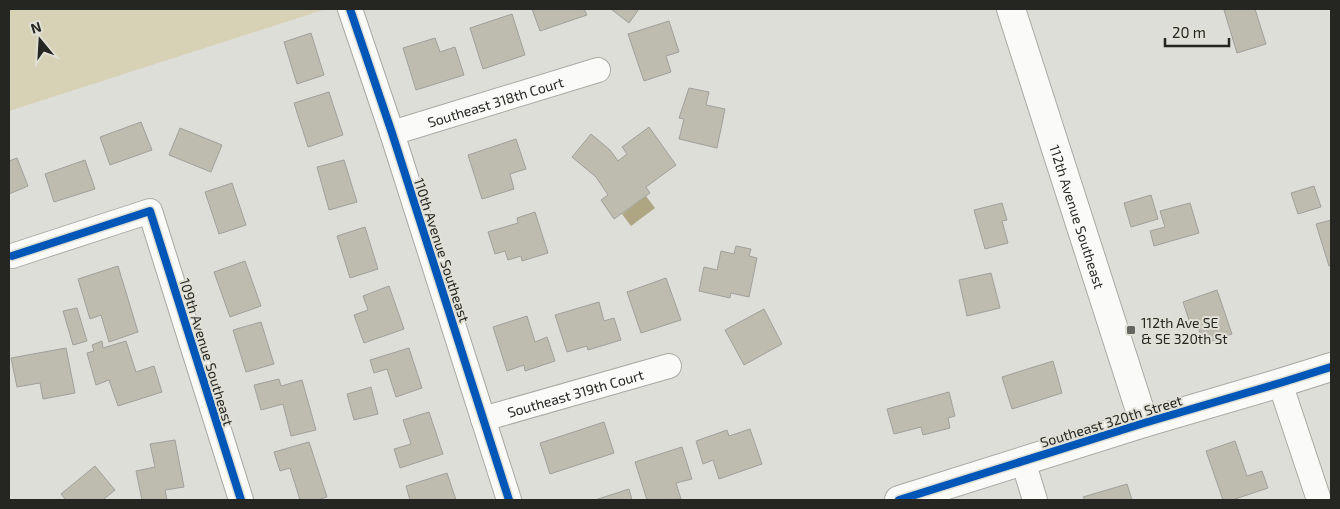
<svg xmlns="http://www.w3.org/2000/svg" width="1340" height="509" font-family="'Exo 2',sans-serif">
  <style>
    .green { fill: #d7d1b5 }
    .water { fill: #aea682 }
    .building { fill: #bebbaf; stroke: #a0a09c }
    .lines { fill: none; stroke-linecap: round; stroke-linejoin: round }
    .minor-casing { stroke: #aaa9a5; stroke-width: 26 }
    .tertiary-casing { stroke: #aaa9a5; stroke-width: 30 }
    .minor { stroke: #fafaf9; stroke-width: 24 }
    .tertiary { stroke: #fafaf9; stroke-width: 28 }
    .cycleway-casing { stroke: #e1e0d6; stroke-width: 11 }
    .cycleway { stroke: #0057b8; stroke-width: 8 }
    .poi-dot { fill: #666661; stroke: #e1e0d6; stroke-width: 2 }
    .labels { text-anchor: middle; dominant-baseline: central; stroke-width: 4; stroke-linejoin: round; paint-order: stroke }
    .street-label { font-size: 14px; fill: #252521; stroke: #e1e0d6 }
    .poi-label { font-size: 14px; fill: #252521; stroke: #e1e0d6; text-anchor: start }
  </style>
  <rect width="100%" height="100%" fill="#deded9"/>
  <path class="green" d="M9 9H326L9 111Z"/>
  <path class="water" d="M646 196 655 208 631 226 622 214Z"/>
  <path class="building" d="M532 9H584L587 15 540 31Z
    M611 9H639L629 23Z
    M1228 9H1255L1266 44 1237 53 1224 10Z
    M512 14 525 55 483 69 470 28Z
    M669 21 679 52 666 56 671 72 644 81 628 34Z
    M311 33 324 75 297 84 284 42Z
    M435 38 440 52 455 47 464 75 416 90 403 48Z
    M689 88 709 92 706 105 725 109 717 148 679 139 684 119 679 118Z
    M329 92 343 135 308 147 294 103Z
    M141 122 152 150 110 165 100 137Z
    M649 127 676 165 646 187 650 193 614 219 601 200 608 195 596 177 572 157 591 134 610 150 618 161 627 154 622 147Z
    M180 128 222 145 211 172 169 155Z
    M516 139 526 169 510 174 514 189 482 199 468 155Z
    M17 158 28 186 9 194V161Z
    M85 160 95 189 54 202 45 174Z
    M344 160 357 202 329 210 317 167Z
    M232 183 246 225 219 234 205 192Z
    M1314 186 1321 207 1298 214 1291 193Z
    M1151 195 1158 219 1131 227 1124 203Z
    M1002 203 1007 220 1002 221 1008 243 985 249 974 210Z
    M1190 203 1199 233 1154 246 1150 231 1165 227 1160 211Z
    M535 212 548 253 522 261 521 256 508 260 505 251 495 254 488 232 518 223 517 218Z
    M1331 220V266H1329L1316 224Z
    M365 227 378 269 350 278 337 236Z
    M736 246 751 249 749 256 757 258 749 297 731 293 730 298 699 291 704 267 717 270 721 251 734 254Z
    M245 261 261 306 230 317 214 272Z
    M118 266 138 332 109 342 101 315 90 319 78 279Z
    M991 273 1000 308 967 316 959 280Z
    M666 278 681 320 641 333 627 292Z
    M389 286 404 329 364 343 354 315 368 310 363 296Z
    M1217 290 1232 334 1204 344 1197 324 1191 326 1183 302Z
    M599 302 604 321 614 318 621 340 588 350 587 346 567 352 555 315Z
    M77 308 87 341 73 345 63 311Z
    M764 309 782 344 744 365 725 330Z
    M527 316 535 342 547 337 555 361 525 371 524 365 507 371 493 327Z
    M261 322 274 364 246 372 233 330Z
    M102 341 103 348 126 341 136 372 154 366 162 392 118 406 109 380 96 385 87 353 94 351 92 345Z
    M66 348 75 393 43 399 40 383 17 387 11 358Z
    M409 348 422 388 396 397 387 369 374 373 370 360Z
    M1053 361 1062 393 1012 409 1002 377Z
    M279 379 281 386 302 380 316 430 291 436 283 404 261 410 254 385Z
    M371 387 378 414 354 420 347 394Z
    M949 392 955 416 948 418 950 428 923 435 921 427 894 434 887 409Z
    M429 412 443 454 400 468 394 449 411 444 403 420Z
    M604 422 614 453 550 474 540 443Z
    M750 429 762 464 719 479 713 460 703 464 696 441 727 430 729 436Z
    M175 440 184 487 165 490 167 500H142L136 471 155 467 150 444Z
    M1235 441 1247 476 1262 471 1268 488 1232 500H1223L1206 451Z
    M309 442 327 497 317 500H300L290 468 280 471 274 452Z
    M682 447 692 479 676 483 681 499 647 500 635 462Z
    M95 466 115 490 104 499 105 500H66L61 494Z
    M447 473 456 500H410L406 486Z
    M1127 484 1132 500H1085L1083 497Z
    M629 489 632 500H595Z"/>
  <g class="lines">
    <g class="minor-casing">
      <g id="minor">
        <path d="M350 9 392 133 509 500"/>
        <path id="s1" d="M392 133 598 70"/>
        <path d="M12 256 150 211 241 500"/>
        <path d="M1280 383 1319 500"/>
        <path id="s2" d="M483 419 669 366"/>
        <path d="M1023 461 1035 500"/>
      </g>
    </g>
    <g class="tertiary-casing">
      <g id="tertiary">
        <path id="s3" d="M1011 9 1144 423"/>
        <path d="M899 500 1144 423 1280 383 1331 367"/>
      </g>
    </g>
    <use href="#minor" class="minor"/>
    <use href="#tertiary" class="tertiary"/>
    <g class="cycleway-casing">
      <path id="cycleway" d="M350 9 392 133 509 500
        M12 256 150 211 241 500
        M899 500 1144 423 1280 383 1331 367"/>
    </g>
    <use href="#cycleway" class="cycleway"/>
  </g>
  <rect class="poi-dot" x="1126" y="325" width="10" height="10" rx="2.5"/>
  <g class="labels">
    <g class="street-label">
      <text stroke="none"><textPath href="#s1" startOffset="108">Southeast 318th Court</textPath></text>
      <text stroke="none"><textPath href="#s3" startOffset="218">112th Avenue Southeast</textPath></text>
      <text transform="translate(442 250) rotate(72)">110th Avenue Southeast</text>
      <text transform="translate(207 352) rotate(73)">109th Avenue Southeast</text>
      <text stroke="none"><textPath href="#s2" startOffset="96">Southeast 319th Court</textPath></text>
      <text transform="translate(1111 421) rotate(-17)">Southeast 320th Street</text>
    </g>
    <g class="poi-label">
      <text x="1141" y="322">112th Ave SE<tspan x="1141" dy="16">&amp; SE 320th St</tspan></text>
    </g>
  </g>
  <rect width="1340" height="509" fill="none" stroke="#252521" stroke-width="20"/>
  <g transform="translate(40 40) rotate(342)" stroke="#e1e0d6" stroke-width="4" paint-order="stroke">
  <path d="M0-4L9 19L0 12L-9 19Z" fill="#252521"/>
  <text y="-8" font-size="14" font-weight="bold" text-anchor="middle" fill="#252521">N</text>
  </g>
  <path d="M1165 38v8h64v-8" fill="none" stroke="#252521" stroke-width="2.5"/>
  <text x="1172" y="38" font-size="15" fill="#252521" stroke="#e1e0d6" stroke-width="4" paint-order="stroke">20 m</text>
</svg>
